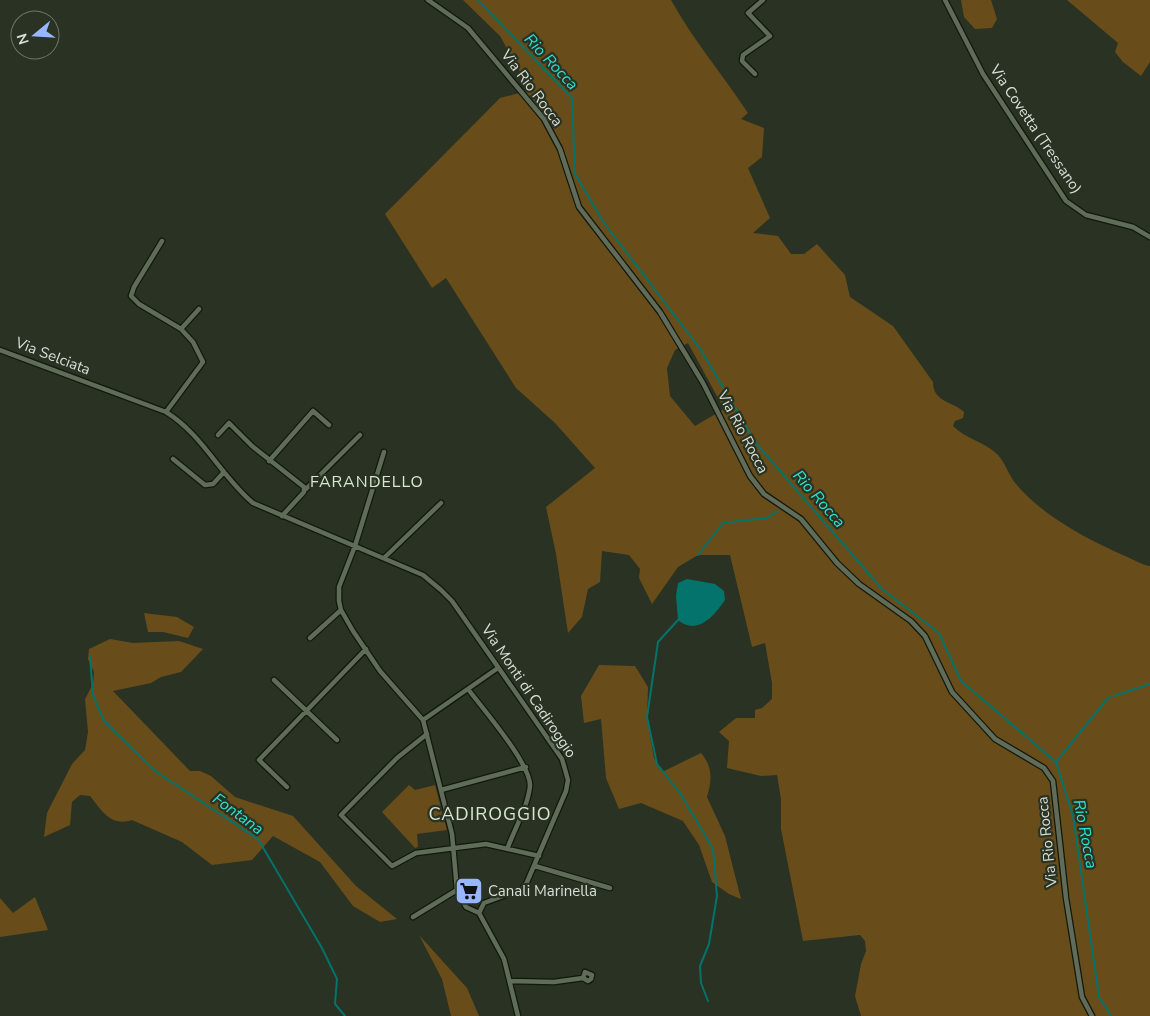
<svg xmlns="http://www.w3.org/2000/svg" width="1150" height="1016" font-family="'Nunito Sans',sans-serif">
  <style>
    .green { fill: #684d1a; fill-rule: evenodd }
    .water { fill: #04736b }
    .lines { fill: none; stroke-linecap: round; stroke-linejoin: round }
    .stream { stroke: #04736b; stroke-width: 2 }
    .street-casing { stroke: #11190b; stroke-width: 7 }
    .street { stroke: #616b5a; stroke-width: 4.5 }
    .labels { text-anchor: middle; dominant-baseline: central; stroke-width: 4.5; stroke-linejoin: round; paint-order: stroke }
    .street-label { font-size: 15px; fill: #d9dfd6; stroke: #293223 }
    .poi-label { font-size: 15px; fill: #d9dfd6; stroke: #293223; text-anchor: start }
    .water-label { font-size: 16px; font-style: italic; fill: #2ae3d4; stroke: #293223 }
    .neighbourhood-label { font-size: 16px; letter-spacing: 1px; fill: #dae6d2; stroke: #293223 }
    .quarter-label { font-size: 18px; letter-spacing: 1px; fill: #dae6d2; stroke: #293223 }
  </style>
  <rect width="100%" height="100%" fill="#293223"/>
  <path class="green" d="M463 0H671C693 40 723 75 748 113L741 119 764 128 762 157 748 168 770 218 753 233 778 236 791 254H804L817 244 845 275 850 297 893 326 933 382C933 402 952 401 964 412L963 418 955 421 953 426C966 439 985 442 998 455 1006 464 1009 476 1016 484 1044 517 1087 539 1125 556 1133 559 1142 565 1150 566V1016H861L855 996 861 964 866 951 865 941 860 935 803 941 781 829V799L777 775 761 776 727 768 729 741 719 732 736 718H755V710L762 708 772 699V683L765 643 752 647 730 555H698L678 567 652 604 639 578 640 569 629 555 602 551 600 582 588 589 582 617 568 633 556 554 546 507 595 468 555 423 516 388 446 278 432 288 385 214 500 98 534 89 525 81 500 36ZM688 343 724 409 695 426 670 396 667 368 675 350Z
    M961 0H991L997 19 992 28 975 29 964 17Z
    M1067 0H1150V62L1141 76 1123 62 1115 52 1118 43Z
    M144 613 177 617 194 627 188 638 163 632H148Z
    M110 639 133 643 179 641 203 649 181 672 161 677 151 683 113 691 190 771H200L211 776 235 797 293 816 356 886 397 919 380 922 353 906 320 862 273 836 252 860 212 865 182 842 132 820C111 827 102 811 90 796L80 795 72 802 70 825 44 837 47 813 72 764 85 750 88 732 85 699 93 684 94 672 88 659 89 649Z
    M599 665 635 666 648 687 647 718 654 758 662 772 701 753C713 767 712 780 707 797L725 836 741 899 729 894 712 882 699 845 683 821 641 803 619 809 606 778 601 719 584 723 581 696Z
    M409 785 415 790 435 785 447 830 417 834 418 847 415 848 382 812Z
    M35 897 48 930 0 937V898L13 913Z
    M419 935 467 988 479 1016H451L442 979Z"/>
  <path class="water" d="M687 579 715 584 724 591 725 600C714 616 697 636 678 620L676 596 678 583Z"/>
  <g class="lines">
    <path class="stream" d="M478 0 572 98 575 174 604 223 701 350 755 442 882 589 939 633 961 681 1056 762 1073 816 1099 997 1111 1016
      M698 555 723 523 767 518 778 511
      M678 620 658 642 647 717 657 764 680 793 713 849 717 896 709 944 700 966 701 983 708 1001
      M90 656 93 695 104 721 155 771 258 839 322 948 337 979 335 1004 345 1016
      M1114 696 1150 684
      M1056 762 1107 699 1110 697"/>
    <g class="street-casing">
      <path id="street" d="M428 0 468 28 544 119 560 149 579 207 660 312 703 383 750 476 764 494 801 519 837 563 859 584 911 621 925 636 952 692 995 739 1044 768 1053 781 1066 898 1082 997 1092 1016
        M945 0 983 74 1066 201 1086 215 1133 227 1150 237
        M755 74 742 61 743 55 770 36 748 13 763 0
        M162 241 134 287 131 296 139 304 181 329
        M0 350 166 412C203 435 220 475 253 503L423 575 441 590 452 601 562 759 568 780 566 791 527 882 522 889 484 903 479 913 504 959 518 1016
        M166 412 203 362 193 342 181 329 199 309
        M218 435 229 423 252 446 304 487V492L282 516
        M384 452 355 546 339 587V601L341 610 353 631 380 671 423 720 452 834 457 890 466 907 479 913
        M173 459 205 485 213 484 224 472
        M269 461 313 411 329 425
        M306 489 360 435
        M384 558 441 503
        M310 638 341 610
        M274 680 337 740
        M468 689C482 708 531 764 530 786 528 806 515 828 508 847
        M423 720 498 668
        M427 734 397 758 341 815 392 866 416 853 486 844 539 856
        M287 787 259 760 366 649
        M441 790 526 767
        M535 866 610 888
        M413 917 457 890
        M510 981 554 982 583 978 588 981 591 979 592 975 585 972 583 978"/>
    </g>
    <use href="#street" class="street"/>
  </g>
  <defs>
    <g id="supermarket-square" transform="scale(1.4375)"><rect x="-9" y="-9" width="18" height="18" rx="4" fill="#97b6fd" stroke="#293223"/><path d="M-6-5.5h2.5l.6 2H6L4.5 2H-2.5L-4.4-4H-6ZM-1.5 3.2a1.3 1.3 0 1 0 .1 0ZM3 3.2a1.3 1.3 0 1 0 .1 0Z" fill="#111"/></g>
  </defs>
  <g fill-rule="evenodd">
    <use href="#supermarket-square" x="469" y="891"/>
  </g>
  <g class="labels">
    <g class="street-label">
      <text transform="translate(532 88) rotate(53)">Via Rio Rocca</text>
      <text transform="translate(1036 129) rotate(56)">Via Covetta (Tressano)</text>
      <text transform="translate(53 356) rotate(21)">Via Selciata</text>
      <text transform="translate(743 432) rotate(62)">Via Rio Rocca</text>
      <text transform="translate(529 691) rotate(56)">Via Monti di Cadiroggio</text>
      <text transform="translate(1047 842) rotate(-96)">Via Rio Rocca</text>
    </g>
    <g class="poi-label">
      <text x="488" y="891">Canali Marinella</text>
    </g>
    <g class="water-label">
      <text transform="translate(551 62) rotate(47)">Rio Rocca</text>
      <text transform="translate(819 499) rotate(49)">Rio Rocca</text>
      <text transform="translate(238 814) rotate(36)">Fontana</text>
      <text transform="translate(1085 834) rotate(79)">Rio Rocca</text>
    </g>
    <g class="neighbourhood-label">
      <text x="367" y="482">FARANDELLO</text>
    </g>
    <g class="quarter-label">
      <text x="490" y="814">CADIROGGIO</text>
    </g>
  </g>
  <g transform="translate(35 35) rotate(252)"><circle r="24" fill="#293223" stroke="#6f776b"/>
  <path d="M0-4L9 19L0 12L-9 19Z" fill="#97b6fd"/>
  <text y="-8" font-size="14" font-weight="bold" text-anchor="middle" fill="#d9dfd6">N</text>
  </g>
</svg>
